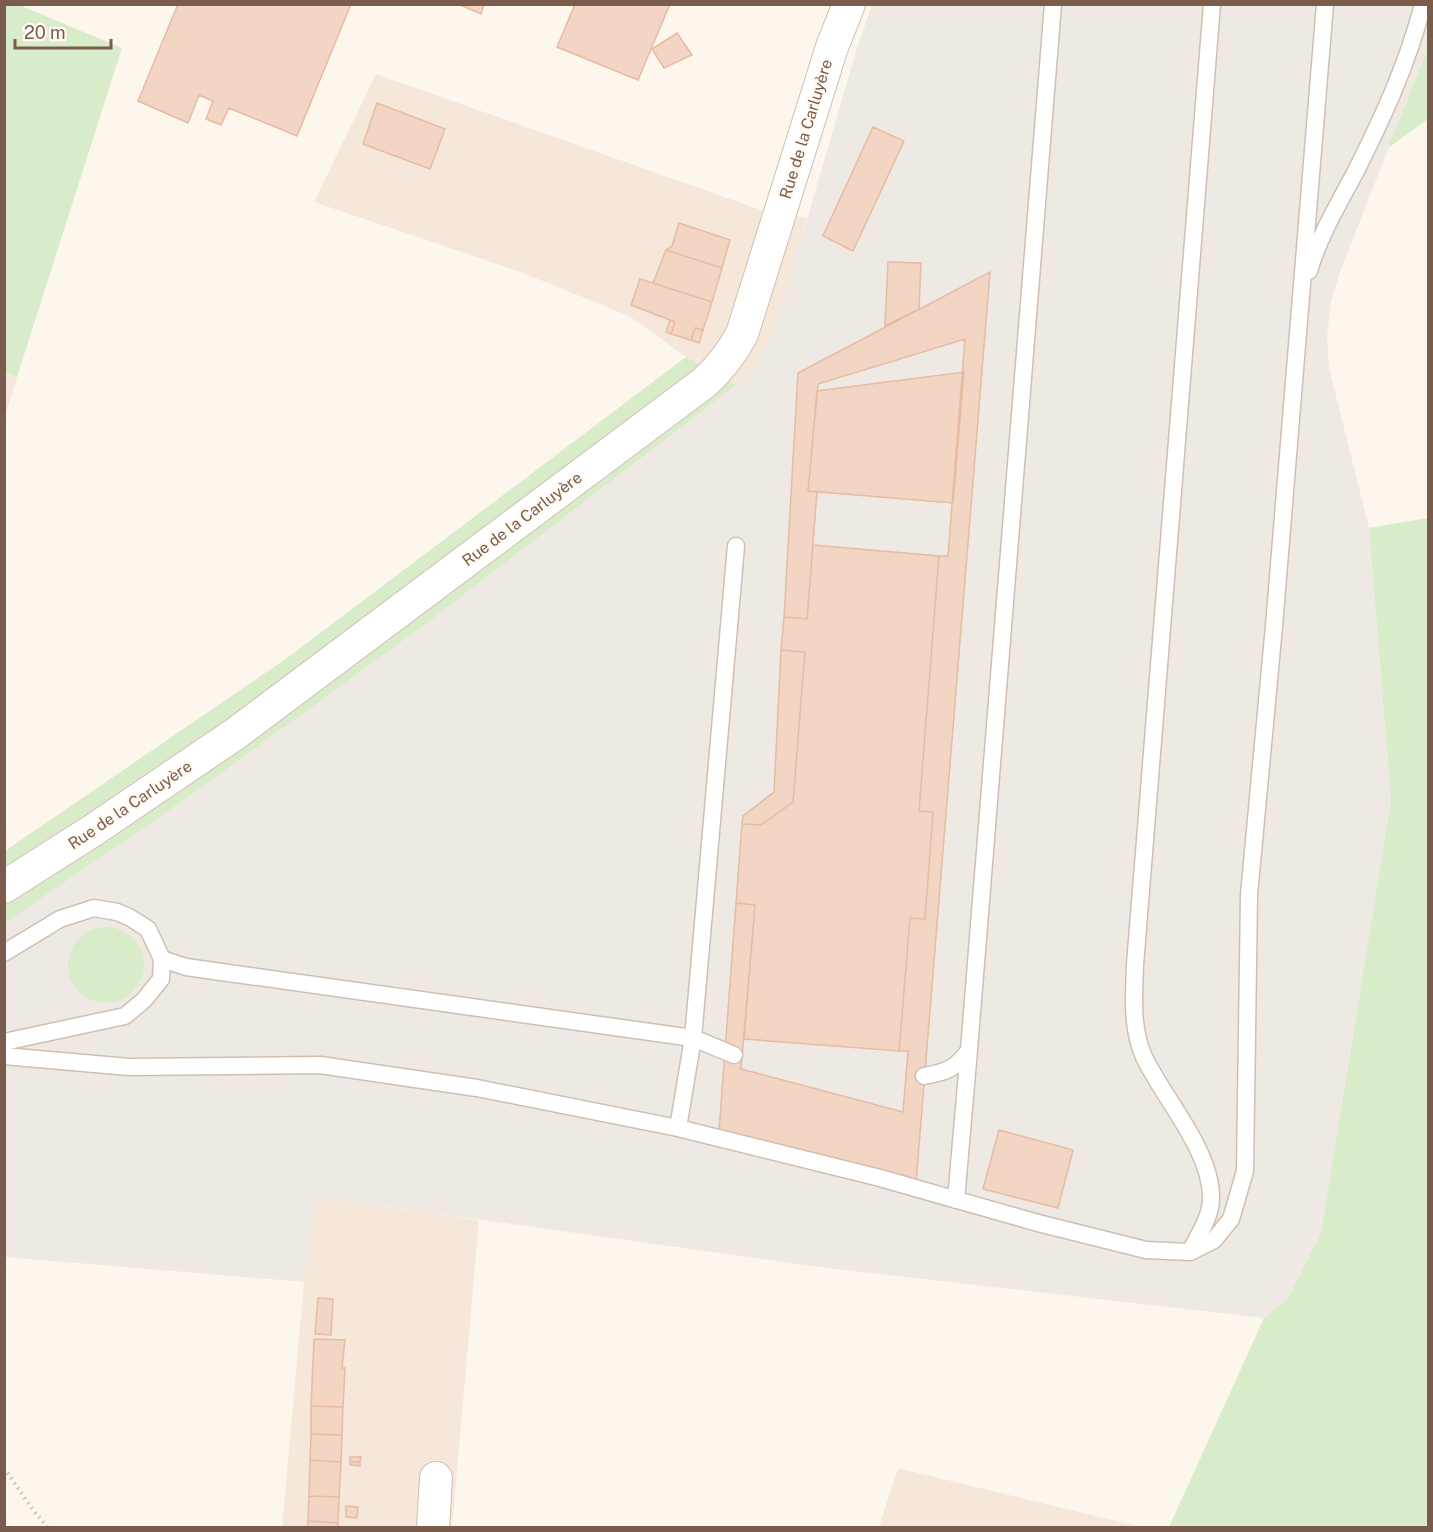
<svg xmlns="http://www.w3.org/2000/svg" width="1433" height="1532" font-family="'Public Sans',sans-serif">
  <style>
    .residential { fill: #f5e8da }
    .industrial { fill: #efe9e4 }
    .green { fill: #d8ecc9 }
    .building { fill: #f3d5c3; stroke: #e6bba3; stroke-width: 1.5 }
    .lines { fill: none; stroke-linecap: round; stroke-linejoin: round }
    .lane-casing { stroke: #d1beb0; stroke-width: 19 }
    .street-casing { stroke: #d1beb0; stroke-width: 34 }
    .path { stroke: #d9b8a5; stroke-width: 4; stroke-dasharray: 1.5 4.5; stroke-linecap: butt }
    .lane { stroke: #fff; stroke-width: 16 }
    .street { stroke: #fff; stroke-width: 32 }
    .labels { text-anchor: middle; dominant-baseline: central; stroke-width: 5; stroke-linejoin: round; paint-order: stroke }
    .street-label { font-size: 16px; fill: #7a5c4d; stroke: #fffaf3 }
  </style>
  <rect width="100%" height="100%" fill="#fdf6ec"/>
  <path class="residential" d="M376 74 764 211 807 218 776 326 759 360 736 385 686 357 629 316 518 271 314 202Z
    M5 371 17 377 5 417Z
    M317 1197 479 1220 452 1527 282 1528 304 1282Z
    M898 1468 1141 1527H879Z"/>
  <path class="industrial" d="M872 5H1428V48L1341 269 1331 301 1327 336 1329 368 1369 528 1391 800 1321 1233 1288 1298 1264 1318 819 1267 318 1197 304 1282 5 1257 4 923 190 796 423 626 736 385 759 360 776 326 857 48Z"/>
  <path class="green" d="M4 5H19L122 48 17 377 4 371Z
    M1428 48V119L1388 148Z
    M686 357 736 385 423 626 190 796 5 923V851L287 658Z
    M1428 518V1527H1169L1264 1318 1288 1298 1321 1233 1391 800 1369 528Z
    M68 965a38 38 0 1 1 76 0a38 38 0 1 1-76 0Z"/>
  <path class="building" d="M178 4H351L297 136 229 108 221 125 206 119 213 101 199 95 188 123 138 101Z
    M458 4H484L481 14Z
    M575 4H670L638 80 557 47Z
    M677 33 692 55 664 68 652 49Z
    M377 103 445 129 430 169 363 144Z
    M873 127 904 141 853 251 823 236Z
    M679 223 730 240 722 268 666 250 672 246Z
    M666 250 722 268 712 302 653 283Z
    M888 262 921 263 919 309 885 326Z
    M990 272 916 1183 719 1131 736 903 755 905 741 1069 903 1112 908 1051H899L910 918 925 919 933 812 919 811 939 556H948L965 339 818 384 808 491 817 492 807 619 784 617 798 373Z
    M640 279 712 302 703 330 695 328 691 340 671 334 675 322 631 305Z
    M670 320 675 322 671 334 666 332Z
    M695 328 703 330 699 343 691 340Z
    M964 372 953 503 808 491 817 391Z
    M813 545 939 556 919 811 933 812 925 919 910 918 899 1051 744 1039 755 905 736 903 742 824 761 825 793 802 805 652 781 650 784 617 807 619Z
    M781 650 805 652 793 802 761 825 742 824 743 816 774 792Z
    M999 1130 1073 1150 1058 1208 983 1189Z
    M318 1298 333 1299 331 1335 315 1334Z
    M314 1339 345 1340 342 1368H345L343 1407 311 1406Z
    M311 1406 343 1407 342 1435 311 1434Z
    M311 1434 342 1435 341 1462 310 1460Z
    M350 1457H361L360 1462H350Z
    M310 1460 341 1462 339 1497 309 1496Z
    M350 1462H360V1466L350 1465Z
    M309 1496 339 1497 338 1523 308 1521Z
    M346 1506 358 1507 357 1518 346 1517Z
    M308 1521 338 1523V1528H307Z"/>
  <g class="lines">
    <g class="lane-casing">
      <path id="lane" d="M1309 271C1319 236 1339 203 1356 171 1383 117 1408 63 1423 4
        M4 953 60 919 94 908 117 912 129 917 148 929 162 959 161 979 144 1000 125 1016 4 1042
        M162 959 186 967 693 1038 734 1055
        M4 1056 129 1067 320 1065 477 1088 678 1128 880 1178 1038 1223 1146 1250 1190 1252 1214 1240 1231 1219 1245 1171 1249 895 1274 626 1325 4
        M924 1076C946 1072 956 1069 969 1050L1053 4
        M678 1128 693 1038 736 546
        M956 1200 969 1050
        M1190 1252C1198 1236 1212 1215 1211 1197 1211 1150 1164 1099 1144 1057 1131 1028 1134 996 1135 965L1212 4"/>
    </g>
    <g class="street-casing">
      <path id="street" d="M4 887 92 831 235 734 705 382C721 367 732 353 742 334L832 47 849 4
        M433 1528 436 1478"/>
    </g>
    <path class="path" d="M4 1468 33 1510 48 1528"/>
    <use href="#lane" class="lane"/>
    <use href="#street" class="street"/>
  </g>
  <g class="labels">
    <g class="street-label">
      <text transform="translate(806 129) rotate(-73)">Rue de la Carluyère</text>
      <text transform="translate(522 519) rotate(-37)">Rue de la Carluyère</text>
      <text transform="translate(130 805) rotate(-34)">Rue de la Carluyère</text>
    </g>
  </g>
  <rect width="1433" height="1532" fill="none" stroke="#7a5c4d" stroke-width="12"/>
  <path d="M15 39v9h96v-9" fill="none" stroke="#7a5c4d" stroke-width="3"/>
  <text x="24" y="39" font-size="18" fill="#7a5c4d" stroke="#fffaf3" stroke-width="4.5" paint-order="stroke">20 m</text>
</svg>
